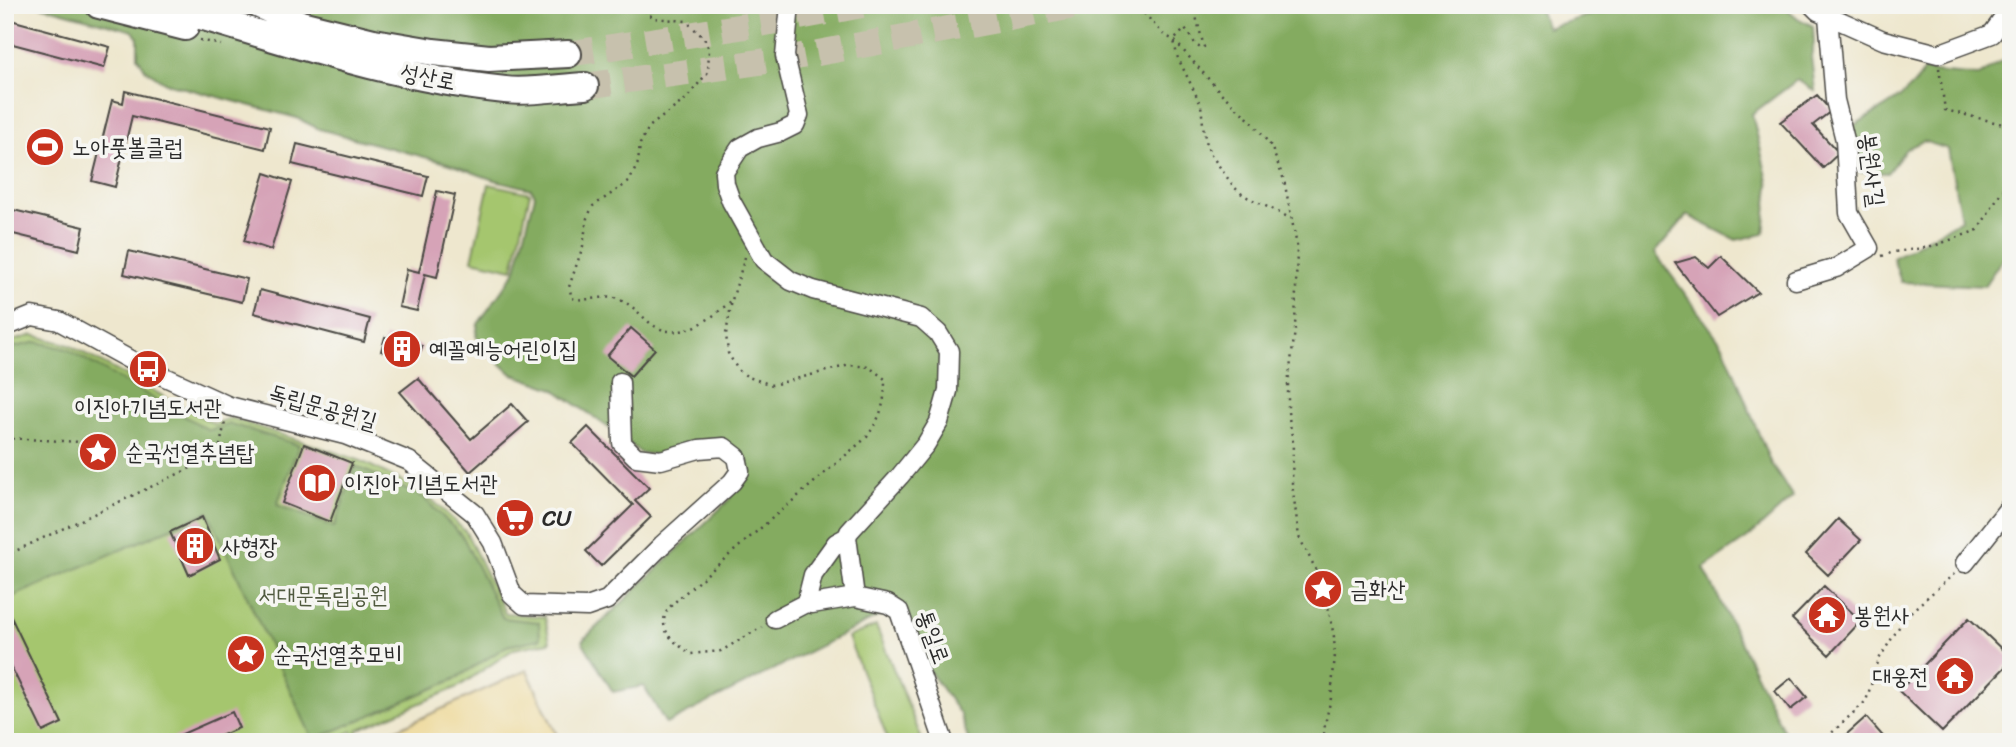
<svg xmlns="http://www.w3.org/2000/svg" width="2016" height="747" font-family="Sriracha,'Poor Story',sans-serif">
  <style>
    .green { fill: #a5c66e; stroke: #68784c; stroke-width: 2 }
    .forest { fill: #84ab61; stroke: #586b46; stroke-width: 2 }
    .sand { fill: #eeda9e; stroke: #8c8264; stroke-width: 2 }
    .building { fill: #d6a3b7 }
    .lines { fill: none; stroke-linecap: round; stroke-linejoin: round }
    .primary-tunnel { stroke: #c7c1ad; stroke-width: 26; stroke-dasharray: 26 13; stroke-linecap: butt }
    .minor-casing { stroke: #484743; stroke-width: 21 }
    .primary-casing { stroke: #484743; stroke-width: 30 }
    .path { stroke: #484743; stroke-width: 2.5; stroke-dasharray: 2 5; stroke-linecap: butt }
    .minor { stroke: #fff; stroke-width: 18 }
    .primary { stroke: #fff; stroke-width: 26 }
    .labels { text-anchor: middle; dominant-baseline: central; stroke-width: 7; stroke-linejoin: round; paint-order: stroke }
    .street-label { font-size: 23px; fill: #2b2b2b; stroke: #f6f6f2 }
    .poi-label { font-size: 23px; fill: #2b2b2b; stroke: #f6f6f2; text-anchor: start }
    .park-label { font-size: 23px; fill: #505a3f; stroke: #f6f6f2 }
  </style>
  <rect width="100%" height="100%" fill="#f6f6f2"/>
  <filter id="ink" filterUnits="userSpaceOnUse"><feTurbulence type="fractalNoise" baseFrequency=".0143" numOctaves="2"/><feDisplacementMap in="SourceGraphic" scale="14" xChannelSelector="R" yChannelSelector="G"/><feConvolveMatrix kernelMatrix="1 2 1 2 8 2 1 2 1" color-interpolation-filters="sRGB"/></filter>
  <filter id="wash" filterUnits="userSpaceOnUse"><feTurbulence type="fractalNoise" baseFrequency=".00686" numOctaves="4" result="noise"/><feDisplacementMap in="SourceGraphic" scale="28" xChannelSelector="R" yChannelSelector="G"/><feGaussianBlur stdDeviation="1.57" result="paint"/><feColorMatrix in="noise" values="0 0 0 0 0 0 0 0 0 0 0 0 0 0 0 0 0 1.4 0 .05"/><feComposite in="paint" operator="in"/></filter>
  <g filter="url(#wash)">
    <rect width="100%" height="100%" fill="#eee7ce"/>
    <path class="green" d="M489 184 530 193 513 269 472 260Z
      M33 335 69 345 214 424 231 418 361 461 424 492 466 532 505 613 545 617 550 642 514 649 458 687 357 730 363 742H357L352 731 330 742H5V343Z
      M876 626 923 742H889L848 637Z"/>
    <path class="forest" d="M37 5H1537L1547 28 1623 5H1782L1799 19 1813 26 1814 43 1811 56 1815 91 1797 80 1752 114 1769 185 1764 234 1736 240 1687 215 1655 253 1724 347 1771 464 1793 497 1749 537 1704 568 1789 742H969L960 714 887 612 666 724 644 686 613 692 582 641 728 501 747 471 725 442 661 455 640 453 626 440 554 389 512 374 492 356 476 336 478 324 515 272 535 195 531 189 491 179 447 163 319 129 297 118 166 83 146 70 138 57V38L133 31Z
      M2011 55V246L1984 286 1901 282 1893 258 1961 219 1948 149 1923 141 1906 149 1887 173 1859 172 1850 153 1853 126C1881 109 1906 99 1924 71L1979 76Z
      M37 342 67 349 209 430 231 424 299 445 277 505 334 527 356 466 423 497 463 537 503 618 539 622 540 639 507 646 455 679 313 740 208 512 5 600V349Z"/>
    <path class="sand" d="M527 670 560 742H369Z"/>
    <g id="blocks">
      <path class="building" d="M7 19 110 47 104 68 5 42Z
        M125 91 270 127 265 149 132 116 115 187 92 181 112 100 123 103Z
        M1817 95 1831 111 1813 125 1839 153 1823 168 1780 122Z
        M297 144 428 176 423 196 292 164Z
        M265 173 292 182 271 250 244 241Z
        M437 191 455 195 437 277 425 274 417 311 399 307 407 269 419 272Z
        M5 208 84 227 79 250 5 232Z
        M129 251 247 279 242 302 124 274Z
        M1721 256 1758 292 1717 317 1675 263 1696 257 1709 268Z
        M260 290 370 319 364 342 254 313Z
        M631 328 655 349 631 376 607 356Z
        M385 337 422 346 421 351 413 360 381 351Z
        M418 378 471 439 512 404 528 422 470 472 400 392Z
        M588 427 649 488 635 501 651 517 601 566 586 551 633 505 572 443Z
        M304 444 352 463 330 522 282 503Z
        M202 517 220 559 189 575 170 532Z
        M1838 519 1861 540 1828 575 1806 554Z
        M1824 586 1861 621 1829 655 1792 619Z
        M10 615 62 723 43 732 5 654V617Z
        M1969 618 2011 658V661L1942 732 1899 691Z
        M1791 678 1807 697 1790 710 1775 691Z
        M232 712 239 728 207 742H164Z
        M1866 717 1888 742H1838Z"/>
    </g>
  </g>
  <g filter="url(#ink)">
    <use href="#blocks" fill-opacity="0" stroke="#484743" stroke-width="2"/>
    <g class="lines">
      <path class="primary-tunnel" d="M568 54 783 20 862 5
        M585 86 796 57 1079 5"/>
      <g class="minor-casing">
        <path id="minor" d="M790 5 785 56 799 115 795 125 781 132 758 138 740 148 724 172 725 184 731 201 764 260 791 281 813 290 921 318 938 333 949 351 948 391 939 422 926 444 900 476 849 532 847 537 855 597 888 604 899 611 944 742
          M1812 5 1818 11 1883 40 1938 54 1992 34 2011 8
          M1796 280 1836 268 1869 248 1849 213 1845 140 1835 100 1828 16
          M5 327 32 316 59 321 143 367 229 406 345 435 409 461 475 514 493 543 512 594 524 605 587 607 607 600 662 545 732 482 740 471 737 457 724 447 699 449 661 460 636 457 622 443 620 382
          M847 537 836 543 813 575 806 603 812 604 855 597
          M1965 563 2011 505
          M775 619 806 603"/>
      </g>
      <g class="primary-casing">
        <path id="primary" d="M99 5 185 27
          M163 5C275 37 388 78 505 90 528 93 561 87 585 86
          M259 5 301 24 374 42 433 52 489 58 568 54"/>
      </g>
      <path class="path" d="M58 5 78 10
        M640 5 653 18 686 21 704 38 709 49 708 72 686 99 649 127 640 144 638 163 629 182 593 206 587 218 583 246 569 287 572 298C588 303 605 293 620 300 633 305 640 315 650 323 679 345 711 319 732 300
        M1111 5 1120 11 1144 13 1164 35 1174 40 1221 93 1252 122 1271 146 1284 180 1297 246 1295 330 1288 385V412L1293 442 1292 483 1299 537 1324 585 1334 637 1335 655 1331 698 1325 724 1323 742
        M1193 5 1204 47 1202 49 1196 45 1185 29 1174 40 1177 56 1201 105 1204 133 1209 152 1234 187 1243 195 1290 218
        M200 40 221 45
        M1939 68 1945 110 2011 126
        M1882 256 1894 252 1931 247 1978 230 2001 192 2011 183
        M745 257 732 300 726 334 728 353 738 370 748 377 772 385 850 365 869 367 885 379C885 405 881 416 867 437L679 598C675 602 669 607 667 611 656 631 677 644 691 654L721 651 762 627
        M5 438 80 442
        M5 556 218 455 225 422
        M1822 742 1866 701 1879 659 1906 616 1955 573"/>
      <use href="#minor" class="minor"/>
      <use href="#primary" class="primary"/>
    </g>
  </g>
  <defs>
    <g id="stadium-disc" transform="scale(2.0125)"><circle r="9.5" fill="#c8321e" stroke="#f6f6f2"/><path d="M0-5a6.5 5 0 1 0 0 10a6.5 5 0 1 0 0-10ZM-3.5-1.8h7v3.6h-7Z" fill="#fff"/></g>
    <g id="building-disc" transform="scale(2.0125)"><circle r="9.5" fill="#c8321e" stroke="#f6f6f2"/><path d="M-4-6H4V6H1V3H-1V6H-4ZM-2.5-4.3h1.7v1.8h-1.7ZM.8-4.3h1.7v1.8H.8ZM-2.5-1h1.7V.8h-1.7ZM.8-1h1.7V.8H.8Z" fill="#fff"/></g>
    <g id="bus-disc" transform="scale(2.0125)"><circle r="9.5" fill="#c8321e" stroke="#f6f6f2"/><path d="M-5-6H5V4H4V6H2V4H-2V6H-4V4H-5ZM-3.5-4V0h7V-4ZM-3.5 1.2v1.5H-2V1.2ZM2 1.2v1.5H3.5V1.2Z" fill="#fff"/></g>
    <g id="sight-disc" transform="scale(2.0125)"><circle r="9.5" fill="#c8321e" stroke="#f6f6f2"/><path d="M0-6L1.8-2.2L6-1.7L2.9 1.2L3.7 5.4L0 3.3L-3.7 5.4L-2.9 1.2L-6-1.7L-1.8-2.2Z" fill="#fff"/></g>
    <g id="library-disc" transform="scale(2.0125)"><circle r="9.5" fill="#c8321e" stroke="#f6f6f2"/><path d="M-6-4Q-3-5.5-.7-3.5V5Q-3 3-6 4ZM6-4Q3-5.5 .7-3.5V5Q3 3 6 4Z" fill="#fff"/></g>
    <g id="supermarket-disc" transform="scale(2.0125)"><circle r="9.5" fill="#c8321e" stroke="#f6f6f2"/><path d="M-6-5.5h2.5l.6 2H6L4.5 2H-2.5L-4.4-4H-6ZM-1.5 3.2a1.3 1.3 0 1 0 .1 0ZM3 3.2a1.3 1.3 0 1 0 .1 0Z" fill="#fff"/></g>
    <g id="temple-disc" transform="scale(2.0125)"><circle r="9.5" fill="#c8321e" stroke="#f6f6f2"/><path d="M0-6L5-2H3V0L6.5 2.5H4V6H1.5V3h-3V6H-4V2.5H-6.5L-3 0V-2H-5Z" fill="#fff"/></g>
  </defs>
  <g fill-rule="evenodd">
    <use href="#stadium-disc" x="45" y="147"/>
    <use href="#building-disc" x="402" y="349"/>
    <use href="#bus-disc" x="148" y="369"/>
    <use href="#sight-disc" x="98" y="452"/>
    <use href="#library-disc" x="317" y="483"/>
    <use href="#supermarket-disc" x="515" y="518"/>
    <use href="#building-disc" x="195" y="546"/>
    <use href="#sight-disc" x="1323" y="589"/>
    <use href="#temple-disc" x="1827" y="615"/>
    <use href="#sight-disc" x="246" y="654"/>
    <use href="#temple-disc" x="1955" y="676"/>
  </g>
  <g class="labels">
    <g class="street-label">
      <text transform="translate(428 77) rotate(11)">성산로</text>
      <text transform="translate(1872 170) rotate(83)">봉원사길</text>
      <text transform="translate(323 407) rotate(16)">독립문공원길</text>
      <text transform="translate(933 637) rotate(70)">통일로</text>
    </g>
    <g class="poi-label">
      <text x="72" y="147">노아풋볼클럽</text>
      <text x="429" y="349">예꼴예능어린이집</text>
      <text x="148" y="407" text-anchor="middle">이진아기념도서관</text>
      <text x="125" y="452">순국선열추념탑</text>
      <text x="344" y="483">이진아 기념도서관</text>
      <text x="542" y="518">CU</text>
      <text x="222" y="546">사형장</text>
      <text x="1350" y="589">금화산</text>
      <text x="1854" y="615">봉원사</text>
      <text x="273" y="654">순국선열추모비</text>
      <text x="1928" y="676" text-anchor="end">대웅전</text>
    </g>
    <g class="park-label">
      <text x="323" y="595">서대문독립공원</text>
    </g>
  </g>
  <rect width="2016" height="747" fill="none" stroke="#f6f6f2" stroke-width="28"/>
</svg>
